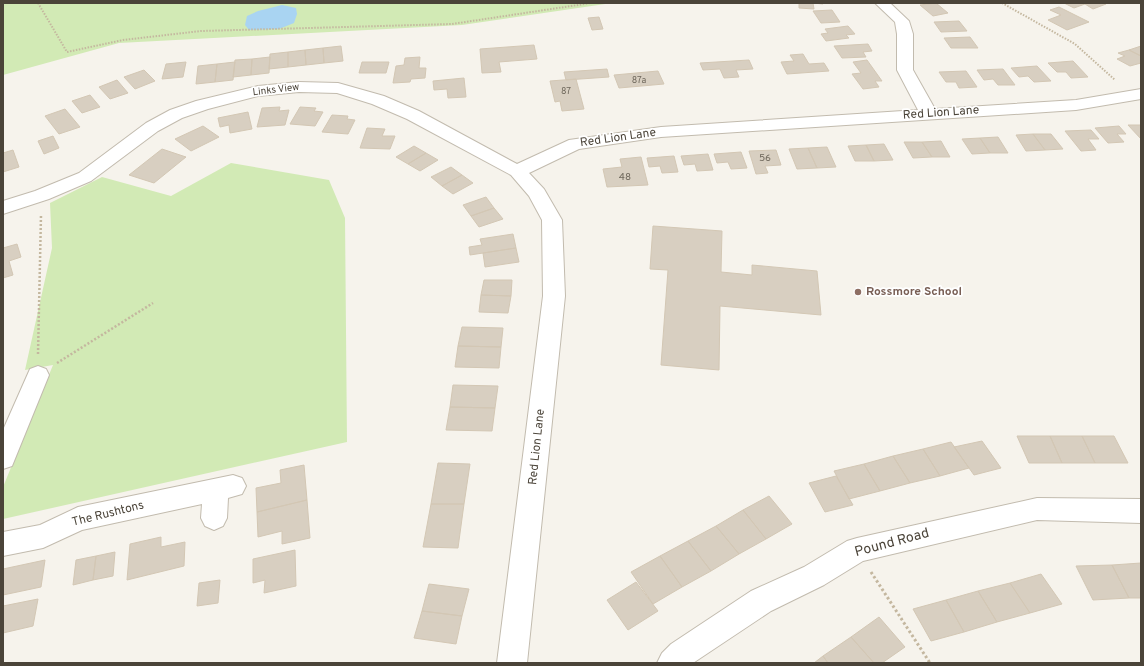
<svg xmlns="http://www.w3.org/2000/svg" width="1144" height="666" font-family="Overpass,sans-serif">
  <style>
    .green { fill: #d2eab5 }
    .water { fill: #a9d4f2 }
    .building { fill: #d8cfc1; stroke: #d3c7b4 }
    .lines { fill: none; stroke-linecap: round; stroke-linejoin: round }
    .minor-casing { stroke: #c2bbae; stroke-width: 2 }
    .path-far2 { stroke: #c4b79f; stroke-width: 2; stroke-dasharray: 1.5 1.5; stroke-linecap: butt }
    .path-far1 { stroke: #c4b79f; stroke-width: 2.5; stroke-dasharray: 2 2; stroke-linecap: butt }
    .path { stroke: #c4b79f; stroke-width: 3; stroke-dasharray: 2.5 2.5; stroke-linecap: butt }
    .minor { fill: #fff; fill-rule: evenodd }
    .education-dot { fill: #8d6e63; stroke: #fff; stroke-width: 1.5 }
    .labels { text-anchor: middle; dominant-baseline: central; stroke-width: 3.5; stroke-linejoin: round; paint-order: stroke }
    .far-number-label { font-size: 9px; fill: #6e675b }
    .far-street-label { font-size: 10px; fill: #4b4439; stroke: #fff }
    .number-label { font-size: 10px; fill: #6e675b }
    .street-label { font-size: 12px; fill: #4b4439; stroke: #fff }
    .education-label { font-size: 12px; font-weight: bold; fill: #785e54; stroke: #fff; text-anchor: start }
    .near-street-label { font-size: 14px; fill: #4b4439; stroke: #fff }
  </style>
  <rect width="100%" height="100%" fill="#f6f3ec"/>
  <path class="green" d="M3 3H612L462 25 119 43 3 75Z
    M231 163 329 180 345 218 347 442 3 519V487L53 365 25 370 52 248 50 203 102 177 171 196Z"/>
  <path class="water" d="M282 5 296 8 297 14 294 23 279 29 249 30 245 25 247 16 258 11Z"/>
  <path class="building" d="M799 3H823V4L813 3 814 9 799 8Z
    M936 3 948 13 933 16 920 5Z
    M1064 3H1104L1106 4 1093 9 1085 4 1074 8Z
    M1059 7 1089 22 1067 30 1048 20 1061 15 1050 10Z
    M832 10 840 22 821 23 813 11Z
    M599 17 603 29 592 30 588 18Z
    M959 21 967 31 941 32 934 22Z
    M848 26 855 34 846 35 849 38 826 41 821 34 828 33 825 29Z
    M970 37 978 48H951L944 38Z
    M868 44 872 51 863 52 866 57 842 58 834 46Z
    M534 45 537 59 499 62 501 72 482 73 480 49Z
    M341 46 343 61 324 63 323 48Z
    M1141 46V56L1129 50Z
    M323 48 324 63 306 65 305 50Z
    M305 50 306 65 288 67V52Z
    M1129 50 1141 56V63L1130 66 1117 59 1125 56 1118 53Z
    M288 52V67L269 69 270 54Z
    M803 54 809 64 824 63 829 71 787 74 781 62 794 61 790 55Z
    M270 57 269 73 251 75 252 59Z
    M420 57 419 68H426L425 78 411 79 410 82 393 83 396 66 404 65 405 58Z
    M252 59 251 75 233 77 235 60Z
    M749 60 753 69 736 70 739 77 724 78 720 69 703 70 700 63Z
    M867 60 882 81H875L879 87 863 89 852 74 861 73 853 62Z
    M1073 61 1088 77 1071 78 1066 72H1057L1048 63Z
    M186 62 183 77 162 79 166 64Z
    M235 62 233 80 215 82 217 64Z
    M362 62H389L386 73H359Z
    M217 64 215 82 196 84 198 66Z
    M1037 66 1051 81 1034 82 1028 76 1019 77 1011 68Z
    M607 69 609 77 566 80 564 72Z
    M1003 69 1015 85H998L993 79 984 80 977 70Z
    M144 70 155 81 135 89 124 77Z
    M658 71 664 84 619 88 614 75Z
    M966 71 977 87 959 88 956 82H946L939 72Z
    M464 78 466 97 448 98 447 89 434 90 433 81Z
    M576 79 584 109 562 111 560 101 555 102 550 81Z
    M117 80 128 93 110 99 99 87Z
    M90 95 100 107 82 113 72 101Z
    M280 107 279 111 289 110 285 125 257 127 262 108Z
    M300 107 316 108 314 111 323 112 315 126 290 124Z
    M65 109 80 127 59 134 45 116Z
    M248 112 252 129 230 133 229 125 220 127 218 118Z
    M332 115 348 116 347 119 355 120 348 134 322 132Z
    M1128 125H1141V139Z
    M203 126 219 137 191 151 175 139Z
    M1119 126 1126 134H1117L1124 142 1108 143 1095 128Z
    M367 128 385 129 382 136H395L390 149 360 148Z
    M1091 130 1099 139H1088L1096 150 1081 151 1065 131Z
    M1033 134H1051L1063 149 1045 150Z
    M1033 134 1045 150 1026 151 1016 135Z
    M53 136 59 148 44 154 38 141Z
    M998 137 1008 153H990L980 138Z
    M980 138 990 153 972 154 962 139Z
    M941 141 950 157H932L922 142Z
    M904 142H922L932 157 913 158Z
    M884 144 893 160 874 161 866 145Z
    M866 145 874 161H855L848 146Z
    M414 146 426 153 408 164 396 157Z
    M827 147 836 167 817 168 808 148Z
    M808 148 817 168 797 169 789 149Z
    M162 149 186 157 154 183 129 175Z
    M13 150 19 167 3 172V153Z
    M776 150 781 165 765 166 768 173 756 174 749 151Z
    M741 152 747 168 731 169 728 162 717 163 714 154Z
    M426 153 438 160 420 171 408 164Z
    M708 154 713 170 697 171 695 164 684 165 681 156Z
    M674 156 678 172 662 173 660 166 649 167 647 158Z
    M641 157 648 185 607 187 603 169 622 167 620 159Z
    M451 167 462 175 442 186 431 177Z
    M462 175 473 183 453 194 442 186Z
    M486 197 494 208 471 216 463 205Z
    M494 208 503 219 479 227 471 216Z
    M653 226 722 231 721 272 752 275V265L817 271 821 315 720 306 719 370 661 365 668 270 650 269Z
    M513 234 516 248 470 255 469 247 482 245 480 239Z
    M17 244 21 257 9 261 13 275 3 278V248Z
    M516 248 519 262 485 267 483 253Z
    M484 280H512L511 296 481 295Z
    M481 295 511 296 508 313 479 312Z
    M462 327 503 328 501 347 458 346Z
    M458 346 501 347 499 368 455 367Z
    M453 385 498 386 495 408 450 407Z
    M450 407 495 408 492 431 446 430Z
    M1017 436H1050L1062 463H1029Z
    M1050 436H1082L1095 463H1062Z
    M1082 436H1114L1128 463H1095Z
    M982 441 1001 468 974 475 954 447Z
    M951 442 969 468 940 476 923 449Z
    M923 449 940 476 910 483 893 456Z
    M893 456 910 483 880 491 864 464Z
    M438 463 470 464 464 504H431Z
    M864 464 880 491 849 499 834 471Z
    M304 465 307 500 257 512 256 488 281 483 280 470Z
    M836 476 853 505 825 512 809 483Z
    M769 496 792 524 766 539 743 510Z
    M307 500 310 538 282 544V531L258 537 257 512Z
    M431 504H464L458 548 423 547Z
    M743 510 766 539 739 554 716 526Z
    M716 526 739 554 711 571 688 541Z
    M161 537V547L185 542 184 566 127 580 130 544Z
    M688 541 711 571 682 587 660 556Z
    M295 550 296 586 264 593 265 580 253 583V559Z
    M115 552 113 576 93 580 96 556Z
    M96 556 93 580 73 585 76 560Z
    M660 556 682 587 653 604 631 572Z
    M45 560 41 587 3 595V569Z
    M1141 563V598H1129L1112 565Z
    M1112 565 1129 598 1093 600 1076 566Z
    M1041 574 1062 604 1030 613 1010 583Z
    M220 580 218 603 197 606 199 583Z
    M636 582 658 611 628 630 607 600Z
    M1010 583 1030 613 997 622 978 591Z
    M429 584 469 589 462 616 422 611Z
    M978 591 997 622 964 632 946 600Z
    M38 599 33 626 3 633V606Z
    M946 600 964 632 931 641 913 609Z
    M422 611 462 616 456 644 414 638Z
    M879 617 905 647 882 663H874L851 637Z
    M851 637 874 663H828L823 656Z
    M823 656 828 663H814Z"/>
  <g class="lines">
    <g class="minor-casing">
      <path id="minor" d="M875 3H890L909 21 913 34V70L935 109 1076 100 1141 89V99L1076 110 661 137 579 149 529 173 544 189 562 220 565 296 527 663H497L543 296 542 220 529 196 511 175 407 119 372 104 337 93 299 92 258 96 208 109 182 118 158 131 91 181 49 199 3 214V201L35 191 79 173 146 123 170 110 196 101 258 86 299 82 338 83 384 96 419 111 517 164 569 140 661 127 918 110 897 70V34L895 22Z
        M38 366 46 369 49 375 12 466 3 469V430L30 369Z
        M233 475 242 478 246 486 242 494 228 498 227 518 223 526 214 530 205 526 201 518 202 504 82 530 43 548 3 556V532L40 525 78 507Z
        M1037 498 1141 499V523L1037 520 863 561 824 585 771 611 693 663H657L662 653 671 644 751 591 804 567 847 541 857 538Z"/>
    </g>
    <path class="path-far2" d="M38 3 67 52 123 40 201 31 452 24 591 3
      M1002 3 1075 44 1115 80"/>
    <path class="path-far1" d="M38 354 41 215
      M57 363 153 303"/>
    <path class="path" d="M871 572 930 663"/>
    <use href="#minor" class="minor"/>
  </g>
  <circle class="education-dot" cx="858" cy="292" r="4"/>
  <g class="labels">
    <g class="far-number-label">
      <text x="639" y="80">87a</text>
      <text x="566" y="91">87</text>
    </g>
    <g class="far-street-label">
      <text transform="translate(276 90) rotate(-7)">Links View</text>
    </g>
    <g class="number-label">
      <text x="765" y="158">56</text>
      <text x="625" y="177">48</text>
    </g>
    <g class="street-label">
      <text transform="translate(941 113) rotate(-4)">Red Lion Lane</text>
      <text transform="translate(618 138) rotate(-8)">Red Lion Lane</text>
      <text transform="translate(537 447) rotate(-84)">Red Lion Lane</text>
      <text transform="translate(108 514) rotate(-14)">The Rushtons</text>
    </g>
    <g class="education-label">
      <text x="866" y="292">Rossmore School</text>
    </g>
    <g class="near-street-label">
      <text transform="translate(892 543) rotate(-15)">Pound Road</text>
    </g>
  </g>
  <rect width="1144" height="666" fill="none" stroke="#4b4439" stroke-width="8"/>
</svg>
